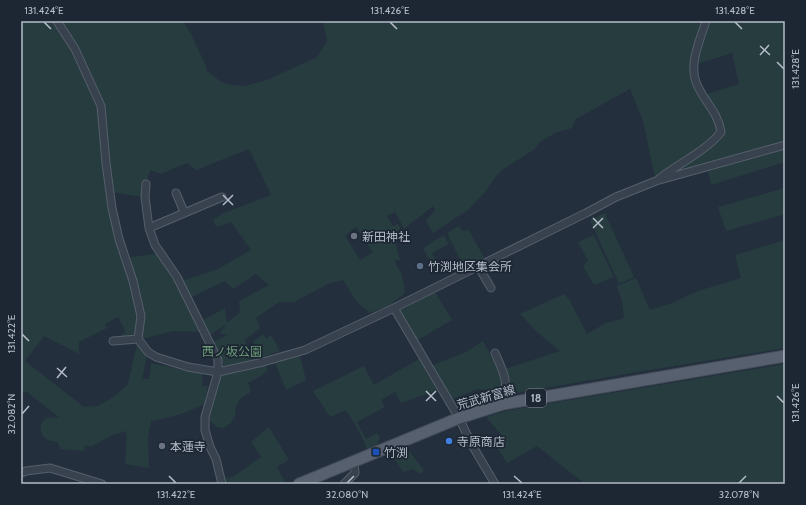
<svg xmlns="http://www.w3.org/2000/svg" width="806" height="505" font-family="Cabin,'Noto Sans JP',sans-serif">
  <style>
    .green { fill: #263c3f; fill-rule: evenodd }
    .lines { fill: none; stroke-linecap: round; stroke-linejoin: round }
    .street-casing { stroke: #565f6c; stroke-width: 9 }
    .primary-casing { stroke: #414a57; stroke-width: 13 }
    .street { stroke: #38414e; stroke-width: 7 }
    .primary { stroke: #56606e; stroke-width: 11 }
    .ticks { fill: none; stroke: #b4bcc9; stroke-width: 1.5 }
    .worship-dot { fill: #6b7280; stroke: #1d2633; stroke-width: 1.5 }
    .service-dot { fill: #5c6f8a; stroke: #1d2633; stroke-width: 1.5 }
    .shop-dot { fill: #3f7fe0; stroke: #1d2633; stroke-width: 1.5 }
    .transit-dot { fill: #1a4fb4; stroke: #1d2633; stroke-width: 1.5 }
    .labels { text-anchor: middle; dominant-baseline: central; stroke-width: 3.5; stroke-linejoin: round; paint-order: stroke }
    .shield { fill: #1d2633; stroke: #878f9c; stroke-width: 1 }
    .shield-label { font-size: 11px; font-weight: bold; fill: #b4bcc9 }
    .poi-label { font-size: 12px; fill: #b4bcc9; stroke: #1d2633; text-anchor: start }
    .park-label { font-size: 12px; fill: #6b9a76; stroke: #1d2633 }
    .street-label { font-size: 12px; fill: #b4bcc9; stroke: #1d2633 }
    .neatline { fill: none; stroke: #b4bcc9; stroke-width: 1.5 }
    .ticks-label { font-size: 10px; text-anchor: middle; fill: #b4bcc9 }
  </style>
  <rect width="100%" height="100%" fill="#242f3e"/>
  <path class="green" d="M21 21H183L191 34 206 66V70L221 82 232 85 245 86 267 80 317 57 327 41 324 25 321 21H785V141L667 175 669 170 655 178 643 121 630 89 576 119 572 128 555 133 540 142 535 149 502 170 494 179 485 192 469 209 433 233 426 221 435 210 433 206 404 229 395 212 387 216 393 226 398 224 402 231 394 238 400 260H394L402 275 405 293 388 306 370 313 357 302 343 280 328 284 294 302H279L256 318 260 328 252 335 244 339 256 360 228 367 224 366 213 342 228 335 220 333 226 324 210 335 203 320 225 308 227 323 240 312 239 301 269 285 256 274 233 289 225 281 188 299 203 332 173 331 138 340 148 352 142 379H149L151 363 203 374 202 386H208L204 404C187 413 171 418 151 421L148 438 149 468 125 464 127 436 125 431 111 436 92 446H85L84 451 60 449 58 442C55 442 51 441 48 440 40 436 37 423 47 418 51 417 56 418 60 418L27 392 21 393ZM732 53 739 84 703 95 694 65ZM249 149 271 195 224 213 213 220 216 227 231 222 251 250 218 269 179 282 160 253 126 258 110 192 145 197 146 185 150 170 161 174 187 163 196 170ZM356 227 373 252 360 260 345 236 342 238ZM118 317 125 331 122 335 119 341 138 340 128 384 115 396 98 406 84 407 25 361 44 336 79 354V342L107 328 105 324Z
    M785 148V162L711 185 708 171Z
    M785 188V214L726 231 718 207Z
    M605 213 634 277 619 284 590 220Z
    M459 226 463 231 468 229 485 259 465 269 447 233Z
    M444 235 449 244 432 253 440 269 435 271 423 248Z
    M594 235 614 277 594 285 583 266 588 261 578 242Z
    M785 240V348L637 372 505 395 506 391 477 389 453 399 440 380 433 365 466 352 483 341 492 358 497 356 502 370 560 351 537 332 520 314 564 294 569 299 587 334 606 323 624 318 622 301 617 286 636 278 650 310 672 303 698 291 741 278 735 255Z
    M435 292 452 320 416 341 399 311Z
    M263 334 266 339 271 335 280 351 262 357 253 342Z
    M300 356 306 380 286 390 275 363Z
    M419 359 437 390 401 403 395 392 381 400 385 407 357 422 366 439 377 433 380 437 377 445 367 449 360 433 346 410 330 417 313 391 364 366 374 385Z
    M263 362 268 370 261 376 248 383 251 392 240 399 236 406 235 416 231 423 224 428 217 427 205 417 218 372Z
    M785 364V484H585L537 446 507 463 496 446 501 443 502 436 486 417 510 410Z
    M269 427 289 460 277 467 286 484H222L221 478 233 477 261 457 251 442Z
    M406 447 424 470 420 474 413 469 403 472 391 454Z"/>
  <g class="lines">
    <g class="street-casing">
      <path id="street" d="M57 21 75 49 101 106 106 163 112 208 119 239 133 281 141 316 138 339 148 352 156 357 188 367 218 372 263 362 305 350 394 308 586 213 616 197 656 181 785 145
        M659 179C679 163 705 152 721 132 718 111 703 101 696 82 689 63 700 40 706 21
        M146 184 145 197 149 228 155 245 177 277 218 360V372L205 417V430L210 447 216 459 222 484
        M176 193 184 212
        M149 228 222 197
        M478 266 491 288
        M394 308 459 418 472 445 495 484
        M113 341 138 339
        M495 353C504 373 509 382 503 404
        M21 473 26 471 50 468 102 484
        M344 484 355 473 354 460"/>
    </g>
    <g class="primary-casing">
      <path id="primary" d="M299 484 459 418 503 404 785 356"/>
    </g>
    <use href="#street" class="street"/>
    <use href="#primary" class="primary"/>
  </g>
  <path class="ticks" d="M44 22 51 29M390 22 397 29M735 22 742 29M760 46 770 55M760 55 769 45M777 62 784 69M223 195 233 205M223 205 233 195M593 218 603 228M593 228 603 218M22 334 29 341M57 368 67 377M57 378 66 367M426 391 436 401M777 396 784 403M426 401 436 391M22 414 29 406M169 476 176 483M514 476 522 483M347 483 354 476M739 483 746 476"/>
  <g class="worship-dot">
    <circle cx="354" cy="236" r="4"/>
    <circle cx="162" cy="446" r="4"/>
  </g>
  <circle class="service-dot" cx="420" cy="266" r="4"/>
  <circle class="shop-dot" cx="449" cy="441" r="4"/>
  <rect class="transit-dot" x="372" y="448" width="8" height="8" rx="2"/>
  <g class="labels">
    <rect class="shield" x="526" y="389" width="20" height="18" rx="3"/>
    <g class="shield-label">
      <text x="536" y="398">18</text>
    </g>
    <g class="poi-label">
      <text x="362" y="236">新田神社</text>
      <text x="428" y="266">竹渕地区集会所</text>
      <text x="457" y="441">寺原商店</text>
      <text x="170" y="446">本蓮寺</text>
      <text x="384" y="452">竹渕</text>
    </g>
    <g class="park-label">
      <text x="232" y="351">西ノ坂公園</text>
    </g>
    <g class="street-label">
      <text transform="translate(486 397) rotate(-16)">荒武新富線</text>
    </g>
  </g>
  <rect width="806" height="505" fill="none" stroke="#1d2633" stroke-width="44"/>
  <rect x="22" y="22" width="762" height="461" class="neatline"/>
  <g class="ticks-label">
    <text x="44" y="14">131.424°E</text>
    <text x="390" y="14">131.426°E</text>
    <text x="735" y="14">131.428°E</text>
    <text transform="translate(795 69) rotate(-90)" y="4">131.428°E</text>
    <text transform="translate(11 334) rotate(-90)" y="4">131.422°E</text>
    <text transform="translate(795 403) rotate(-90)" y="4">131.426°E</text>
    <text transform="translate(11 414) rotate(-90)" y="4">32.082°N</text>
    <text x="176" y="498">131.422°E</text>
    <text x="347" y="498">32.080°N</text>
    <text x="522" y="498">131.424°E</text>
    <text x="739" y="498">32.078°N</text>
  </g>
</svg>
